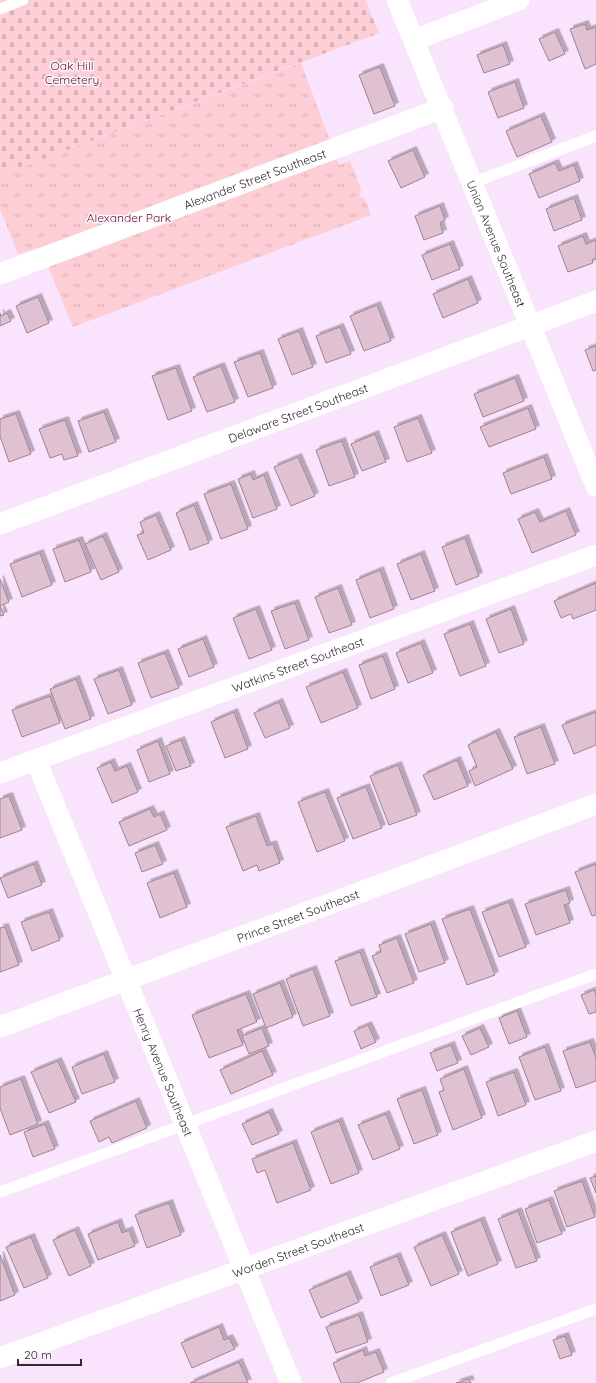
<svg xmlns="http://www.w3.org/2000/svg" width="596" height="1383" font-family="Quicksand,sans-serif">
  <style>
    .cemetery { fill: url(#cemetery-stones) }
    .park { fill: url(#park-tufts) }
    .building { fill: #e0c1d1; stroke: #9f8291; filter: url(#shadow) }
    .lines { fill: none; stroke-linecap: round; stroke-linejoin: round }
    .service { stroke: #fff; stroke-width: 11 }
    .minor { stroke: #fff; stroke-width: 21 }
    .labels { text-anchor: middle; dominant-baseline: central; stroke-width: 3; stroke-linejoin: round; paint-order: stroke }
    .park-label { font-size: 12px; fill: #60122a; stroke: #fcf7fc }
    .street-label { font-size: 12px; fill: #312832; stroke: #fcf7fc }
  </style>
  <defs>
    <pattern id="cemetery-stones" width="16" height="16" patternUnits="userSpaceOnUse"><rect width="16" height="16" fill="#fdced5"/><path d="M2 7V4a2 2 0 0 1 4 0v3zM10 15v-3a2 2 0 0 1 4 0v3z" fill="#d9b1b7"/></pattern>
    <pattern id="park-tufts" width="24" height="20" patternUnits="userSpaceOnUse"><rect width="24" height="20" fill="#fdced5"/><path d="M3 7l-1-3M5 7V3M7 7l1-3M15 17l-1-3M17 17v-4M19 17l1-3" fill="none" stroke="#d9b1b7"/></pattern>
    <filter id="shadow"><feDropShadow dx="3.5" dy="-3.5" stdDeviation="0" flood-color="#0004"/></filter>
  </defs>
  <rect width="100%" height="100%" fill="#fae3fc"/>
  <path class="cemetery" d="M0 0H365L379 33 0 175Z"/>
  <path class="park" d="M301 63 339 165 350 161 361 189 360 196 365 199 371 215 73 327 40 247 18 254 0 209V175Z"/>
  <path class="building" d="M585 24 587 30 596 27V64L585 69 570 29Z
    M555 32 565 54 549 61 539 39Z
    M503 45 510 64 484 73 477 55Z
    M380 67 395 106 374 114 359 75Z
    M515 82 524 108 498 118 488 92Z
    M541 116 552 142 517 157 506 131Z
    M413 150 425 177 401 188 388 161Z
    M555 163 559 171 574 165 580 181 539 198 529 174Z
    M574 198 582 220 554 231 546 209Z
    M440 206 445 220 440 223 443 233 424 240 415 216Z
    M583 236 586 244 596 240V258L592 260 593 263 568 272 558 246Z
    M450 244 460 269 432 280 422 255Z
    M468 279 478 303 443 318 433 294Z
    M38 297 49 323 27 333 16 306Z
    M377 305 391 341 364 351 350 316Z
    M0 313 1 316 7 313 11 321 0 326Z
    M340 327 351 354 326 363 316 336Z
    M299 331 313 367 292 375 278 339Z
    M596 346V370L593 371 585 350Z
    M260 353 273 388 248 397 234 362Z
    M221 366 235 402 207 412 193 377Z
    M176 368 192 411 168 420 152 376Z
    M515 378 524 401 483 417 474 394Z
    M528 408 536 429 489 447 480 427Z
    M104 412 116 442 89 452 78 421Z
    M16 414 31 454 9 462 0 436V419Z
    M418 418 432 453 407 462 394 427Z
    M65 420 78 456 64 460 62 454 50 458 39 429Z
    M375 434 386 462 362 471 351 444Z
    M342 441 355 477 329 486 316 450Z
    M298 457 315 496 291 506 274 467Z
    M544 457 552 479 511 494 503 473Z
    M251 474 253 480 264 475 277 509 253 518 238 479Z
    M231 484 248 529 221 539 204 494Z
    M194 505 209 543 190 550 176 513Z
    M566 511 576 535 532 553 518 519 535 512 540 522Z
    M156 515 171 550 148 560 137 535 144 533 140 522Z
    M103 536 119 572 101 580 85 544Z
    M465 538 479 576 456 585 442 547Z
    M79 540 91 572 65 582 53 549Z
    M40 553 52 585 22 597 10 564Z
    M421 554 435 591 411 600 397 564Z
    M380 570 394 609 370 618 356 580Z
    M0 579 9 602 0 606 4 615 0 616Z
    M596 583V610L573 619 571 614 561 618 554 601Z
    M338 588 352 625 329 633 315 597Z
    M295 603 309 640 285 649 271 611Z
    M256 609 272 650 249 659 233 618Z
    M511 609 524 644 499 653 486 619Z
    M470 624 486 666 460 676 444 634Z
    M203 639 214 667 189 677 178 649Z
    M421 643 433 673 408 683 396 653Z
    M165 653 179 688 151 698 138 663Z
    M383 656 395 689 371 699 359 665Z
    M119 670 132 705 108 714 94 679Z
    M343 672 358 708 321 723 306 687Z
    M76 679 91 719 65 729 50 689Z
    M50 696 60 723 22 737 12 710Z
    M279 702 290 728 265 738 254 713Z
    M234 712 248 749 225 758 211 722Z
    M596 712V745L574 754 562 725Z
    M541 727 555 764 527 774 514 737Z
    M496 732 513 769 475 786 469 771 477 767 468 745Z
    M181 740 191 766 176 771 166 746Z
    M158 741 170 774 149 782 137 750Z
    M457 760 468 786 434 800 423 775Z
    M111 762 115 771 127 766 138 792 112 803 97 768Z
    M398 765 417 815 389 825 370 776Z
    M366 787 382 828 353 839 337 798Z
    M325 792 345 841 317 852 298 802Z
    M9 796 22 830 0 838V799Z
    M150 809 154 817 160 814 167 830 129 846 119 822Z
    M256 816 267 846 273 844 280 863 259 871 257 865 243 871 226 827Z
    M155 845 163 864 142 872 135 853Z
    M34 864 42 885 8 898 0 878Z
    M596 864V915L592 916 575 872Z
    M174 873 187 907 160 918 147 883Z
    M566 890 570 903 564 905 570 923 536 935 525 904Z
    M509 902 526 947 499 957 482 912Z
    M470 909 495 975 467 985 442 919Z
    M49 912 60 940 32 951 21 922Z
    M431 924 445 963 419 972 405 934Z
    M5 927 19 965 0 972V928Z
    M397 938 414 983 387 993 372 956 381 952 379 945Z
    M360 952 377 997 351 1006 335 961Z
    M313 969 330 1016 303 1026 286 979Z
    M280 983 293 1017 266 1028 253 994Z
    M594 990 596 995V1012L589 1014 581 995Z
    M246 994 257 1022 237 1030 243 1045 209 1058 192 1015Z
    M517 1011 527 1037 509 1044 499 1018Z
    M368 1025 376 1042 361 1049 354 1031Z
    M262 1028 269 1046 249 1054 242 1036Z
    M480 1028 489 1047 471 1055 462 1036Z
    M590 1042 596 1058V1081L576 1088 563 1051Z
    M451 1045 458 1063 437 1071 430 1053Z
    M545 1047 561 1091 535 1100 519 1057Z
    M262 1051 273 1075 231 1094 220 1070Z
    M104 1054 115 1082 82 1094 72 1067Z
    M58 1061 76 1102 49 1113 31 1072Z
    M464 1069 482 1118 453 1130 439 1092 444 1090 440 1079Z
    M514 1072 526 1105 498 1116 486 1082Z
    M21 1079 38 1124 10 1135 0 1108V1087Z
    M422 1090 438 1135 414 1144 397 1099Z
    M136 1101 147 1128 112 1143 109 1137 99 1142 90 1121Z
    M269 1112 279 1134 252 1145 242 1124Z
    M386 1114 400 1149 373 1160 358 1125Z
    M339 1121 359 1173 331 1184 311 1132Z
    M45 1124 55 1149 33 1157 24 1132Z
    M293 1143 311 1190 277 1203 265 1170 257 1173 252 1159Z
    M596 1176V1193L590 1178Z
    M582 1181 595 1217 567 1227 554 1191Z
    M549 1200 562 1234 537 1243 525 1209Z
    M169 1203 181 1235 147 1248 135 1215Z
    M518 1211 537 1261 516 1268 498 1219Z
    M481 1220 498 1264 468 1276 451 1232Z
    M118 1222 122 1233 129 1230 135 1246 98 1260 88 1234Z
    M75 1230 91 1266 69 1276 53 1240Z
    M442 1235 459 1274 431 1286 414 1247Z
    M31 1237 48 1278 24 1288 6 1247Z
    M0 1255 15 1295 0 1301Z
    M397 1256 409 1285 381 1296 370 1267Z
    M347 1274 359 1302 321 1318 309 1290Z
    M359 1315 368 1342 336 1353 326 1327Z
    M219 1327 224 1340 229 1338 235 1349 192 1368 181 1343Z
    M565 1336 572 1355 560 1359 553 1340Z
    M363 1350 365 1356 376 1352 384 1372 357 1383H341L333 1363Z
    M239 1362 248 1383H190Z
    M469 1379 471 1383H456Z"/>
  <g class="lines">
    <path class="service" d="M0 9 23 0
      M472 183 596 136
      M0 1192 596 974
      M391 1383 596 1309"/>
    <g class="minor">
      <path id="s1" d="M397 0 596 486"/>
      <path d="M414 40 519 0"/>
      <path id="s2" d="M0 274 443 108"/>
      <path id="s3" d="M0 524 596 301"/>
      <path id="s4" d="M36 760 291 1383"/>
      <path id="s5" d="M0 773 596 555"/>
      <path id="s6" d="M0 1027 596 804"/>
      <path id="s7" d="M0 1358 596 1141"/>
    </g>
  </g>
  <g class="labels">
    <g class="park-label">
      <text x="72" y="65">Oak Hill<tspan x="72" dy="14">Cemetery</tspan></text>
      <text x="129" y="217">Alexander Park</text>
    </g>
    <g class="street-label">
      <text stroke="none"><textPath href="#s2" startOffset="272">Alexander Street Southeast</textPath></text>
      <text stroke="none"><textPath href="#s1" startOffset="263">Union Avenue Southeast</textPath></text>
      <text stroke="none"><textPath href="#s3" startOffset="318">Delaware Street Southeast</textPath></text>
      <text stroke="none"><textPath href="#s5" startOffset="317">Watkins Street Southeast</textPath></text>
      <text stroke="none"><textPath href="#s6" startOffset="318">Prince Street Southeast</textPath></text>
      <text stroke="none"><textPath href="#s4" startOffset="337">Henry Avenue Southeast</textPath></text>
      <text stroke="none"><textPath href="#s7" startOffset="317">Worden Street Southeast</textPath></text>
    </g>
  </g>
  <path d="M18 1359v6h63v-6" fill="none" stroke="#312832" stroke-width="2"/>
  <text x="24" y="1359" font-size="12" fill="#312832" stroke="#fcf7fc" stroke-width="3" paint-order="stroke">20 m</text>
</svg>
